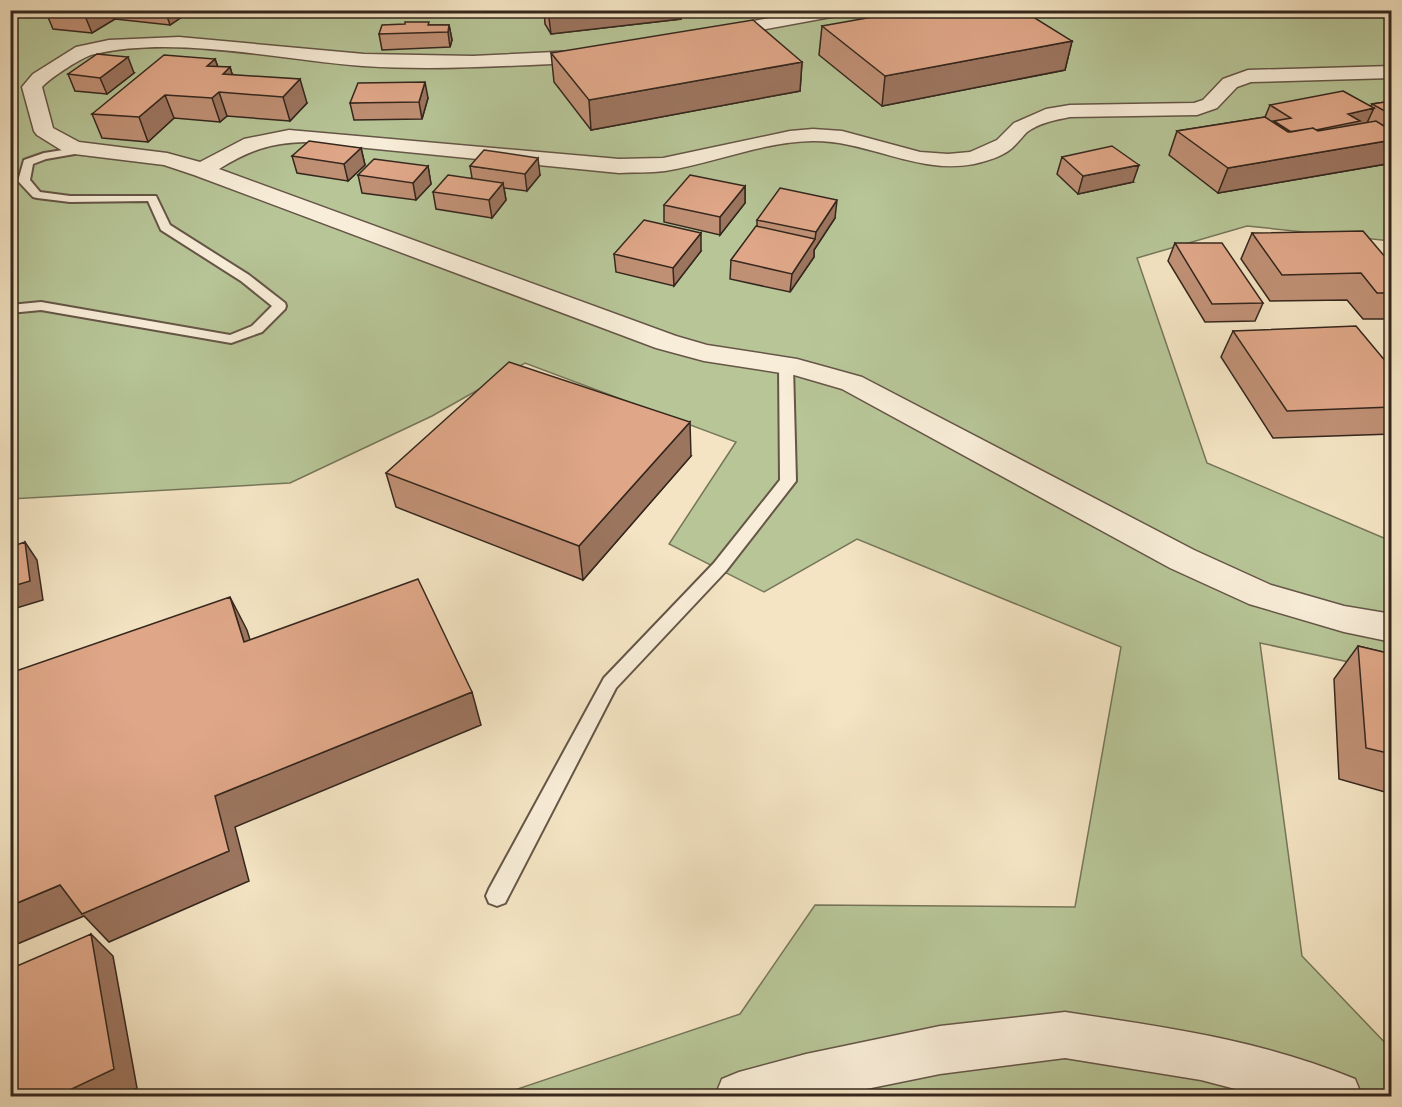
<svg xmlns="http://www.w3.org/2000/svg" width="1402" height="1107" font-family="'IM FELL Great Primer',serif">
  <style>
    .green { fill: #b7c597; stroke: #76765a; stroke-width: 1.5 }
    .lines { fill: none; stroke-linecap: round; stroke-linejoin: round }
    .service-casing { stroke: #655647; stroke-width: 4 }
    .tertiary-casing { stroke: #655647; stroke-width: 3 }
    .service { fill: #f8edd8; fill-rule: evenodd }
    .tertiary { fill: #f8edd8; fill-rule: evenodd }
    .wall { fill: #c09075; stroke: #35271e; stroke-width: 1.5 }
    .shaded-wall { fill: #9c755f; stroke: #35271e; stroke-width: 1.5 }
    .building { fill: #dfa788; stroke: #35271e; stroke-width: 1.5 }
  </style>
  <rect width="100%" height="100%" fill="#f4e4c3"/>
  <filter id="stains"><feTurbulence type="fractalNoise" baseFrequency=".00333" numOctaves="4"/><feColorMatrix values="0 0 0 0 .2 0 0 0 0 .09 0 0 0 0 .02 0 0 0 .5 -.17"/></filter>
  <radialGradient id="worn" r=".72"><stop offset=".6" stop-color="#630" stop-opacity="0"/><stop offset="1" stop-color="#630" stop-opacity=".3"/></radialGradient>
  <path class="green" d="M11 11H1391V241L1247 226 1137 258 1207 463 1391 541V671L1260 643 1302 956 1391 1049V1096H497L740 1014 815 905 1075 907 1121 647 857 539 764 592 669 544 736 442 525 363 432 416 290 483 11 499Z"/>
  <g class="lines">
    <g class="service-casing">
      <path id="service" d="M82 147 86 148V152L46 159 33 164 30 180 40 192 70 196H156L170 225 249 275 285 303 286 306 285 309 262 332 231 343 41 310 10 313V305L41 302 230 335 252 326 272 306 241 281 161 230 148 201 70 202 37 198 33 197 18 181 24 160 44 153Z
        M786 362 793 366 796 481 726 571 616 688 505 903 497 906 489 903 486 896 489 889 604 678 714 563 780 480 779 366Z"/>
    </g>
    <g class="tertiary-casing">
      <path id="tertiary" d="M811 10H850L842 15 717 38 711 37 708 33 711 29 717 28Z
        M179 37 364 54 473 56 596 50 603 52 605 56 603 60 596 62C519 65 441 71 363 66 281 60 175 35 95 54 83 56 50 78 42 87L53 128 79 142 167 153 200 162 244 139 289 130 619 159 663 158 790 131 813 129 842 131 920 152 948 154 970 152 997 140 1014 123 1046 109 1070 105 1194 103 1203 100 1223 79 1248 70 1392 66V78L1251 82 1237 87 1217 108 1197 115 1070 117C1055 120 1039 123 1027 132 1022 137 1017 144 1011 149 1001 157 987 161 974 164 917 175 868 140 812 141 762 142 714 163 665 171 650 173 634 172 619 173L306 142C270 143 250 150 219 169L676 336 707 345 797 359 862 377 1194 550 1271 585 1344 606 1392 614V642L1344 632 1249 604 1170 568 842 389 794 375 704 361 656 348 194 175 164 165 66 153 37 135 34 131 22 87 33 74 76 47 109 40Z
        M1065 1012C1164 1027 1262 1040 1355 1079L1362 1096H1262L1201 1080 1065 1058 940 1074 832 1096H715L722 1079 739 1072 806 1054 940 1026Z"/>
    </g>
    <use href="#service" class="service"/>
    <use href="#tertiary" class="tertiary"/>
  </g>
  <path class="wall" d="M45 10H192L170 25 115 19 92 33 53 29Z
    M544 10H681V19L551 34 545 24Z
    M429 25H449L452 40 450 47 382 50 379 34Z
    M822 26 1072 41 1065 70 882 106 819 55Z
    M551 53 802 62 800 91 591 130 554 82Z
    M215 59 218 67H230L232 74 307 103 290 121 227 116 220 122 174 118 148 142 102 138 92 114Z
    M134 73 107 94 75 91 68 74Z
    M428 98 422 119 354 120 350 103Z
    M1392 101V163L1218 193 1169 155 1177 131 1265 117 1270 105 1371 106 1372 104Z
    M361 148 365 165 348 181 297 173 292 156Z
    M1062 157 1133 182 1078 194 1057 174Z
    M428 166 431 184 416 200 362 193 358 175Z
    M470 166 540 175 527 191 504 188 506 200 492 218 436 209 433 192 472 178Z
    M745 186V203L720 235 664 222V205Z
    M835 218 814 250V257L790 292 730 279 731 260 757 226V220Z
    M1252 233 1392 265V319H1363L1347 300 1270 301 1241 259Z
    M1175 243 1263 303 1255 321 1205 322 1168 261Z
    M701 251 674 286 616 272 614 254Z
    M1233 331 1392 369V434L1273 438 1221 357Z
    M691 456 583 580 396 507 386 473Z
    M1358 646 1392 654V794L1339 779 1334 679Z"/>
  <path class="shaded-wall" d="M84 10H111L115 19 92 33 83 11Z
    M165 10H192L170 25Z
    M548 10H681V19L551 34Z
    M449 25 452 40 450 47 448 32Z
    M1072 41 1065 70 882 106 885 76Z
    M128 57 134 73 107 94 100 78Z
    M215 59 223 82 207 66Z
    M802 62 800 91 591 130 589 100Z
    M230 67 237 91 223 74Z
    M300 79 307 103 290 121 283 97Z
    M425 82 428 98 422 119 419 102Z
    M219 92 227 116 220 122 212 98Z
    M165 95 174 118 148 142 139 117Z
    M1374 108 1366 125 1295 134 1348 114Z
    M1392 140V163L1218 193 1228 168Z
    M361 148 365 165 348 181 344 164Z
    M538 158 540 175 527 191 525 174Z
    M1139 165 1133 182 1078 194 1083 176Z
    M428 166 431 184 416 200 413 183Z
    M503 183 506 200 492 218 489 200Z
    M745 186V203L720 235V217Z
    M837 200 835 218 814 250V257L790 292 792 274 815 239 816 232Z
    M701 233V251L674 286 673 268Z
    M690 422 691 456 583 580 579 546Z
    M25 542 37 560 43 600 10 610V587Z
    M230 597 247 630 261 675 244 642Z
    M472 692 481 725 235 827 249 881 109 942 84 916 10 947V906L60 885 215 796Z
    M91 934 113 956 137 1088 119 1096H57Z"/>
  <path class="building" d="M912 10H1022L1072 41 885 76 822 26Z
    M753 20 802 62 589 100 551 53Z
    M405 22H429L428 25H449L448 32 379 34 382 25 405 24Z
    M97 54 128 57 100 78 68 74Z
    M164 55 215 59 207 66 230 67 223 74 300 79 283 97 219 92 212 98 165 95 139 117 92 114Z
    M425 82 419 102 350 103 358 83Z
    M1343 91 1374 108 1348 114 1360 121 1316 130 1313 128 1291 132 1274 121 1291 118 1270 105Z
    M1392 101V115L1372 104Z
    M1265 117 1288 132 1313 128 1318 131 1376 121 1392 131V140L1228 168 1177 131Z
    M309 141 361 148 344 164 292 156Z
    M1112 146 1139 165 1083 176 1062 157Z
    M484 150 538 158 525 174 470 166Z
    M374 159 428 166 413 183 358 175Z
    M448 175 503 183 489 200 433 192Z
    M690 175 745 186 720 217 664 205Z
    M780 188 837 200 816 232 757 220Z
    M644 220 701 233 673 268 614 254Z
    M756 226 815 239 792 274 731 260Z
    M1363 231 1392 265V293H1377L1361 273 1282 275 1252 233Z
    M1175 243H1222L1263 303 1212 304Z
    M1356 326 1392 369V407L1287 411 1233 331Z
    M509 362 690 422 579 546 386 473Z
    M25 542 30 581 10 587V547Z
    M418 579 472 692 215 796 229 851 82 914 60 885 10 906V673L230 597 244 642Z
    M1358 646 1392 654V754L1366 748Z
    M91 934 114 1069 57 1096H10V969Z"/>
  <rect width="1402" height="1107" fill="none" stroke="#f4e4c3" stroke-width="36"/>
  <rect x="12" y="12" width="1378" height="1083" fill="none" stroke="#35271e" stroke-width="3"/>
  <rect x="18" y="18" width="1366" height="1071" fill="none" stroke="#35271e" stroke-width="1.5"/>
  <rect width="100%" height="100%" filter="url(#stains)"/>
  <rect width="100%" height="100%" fill="url(#worn)"/>
</svg>
